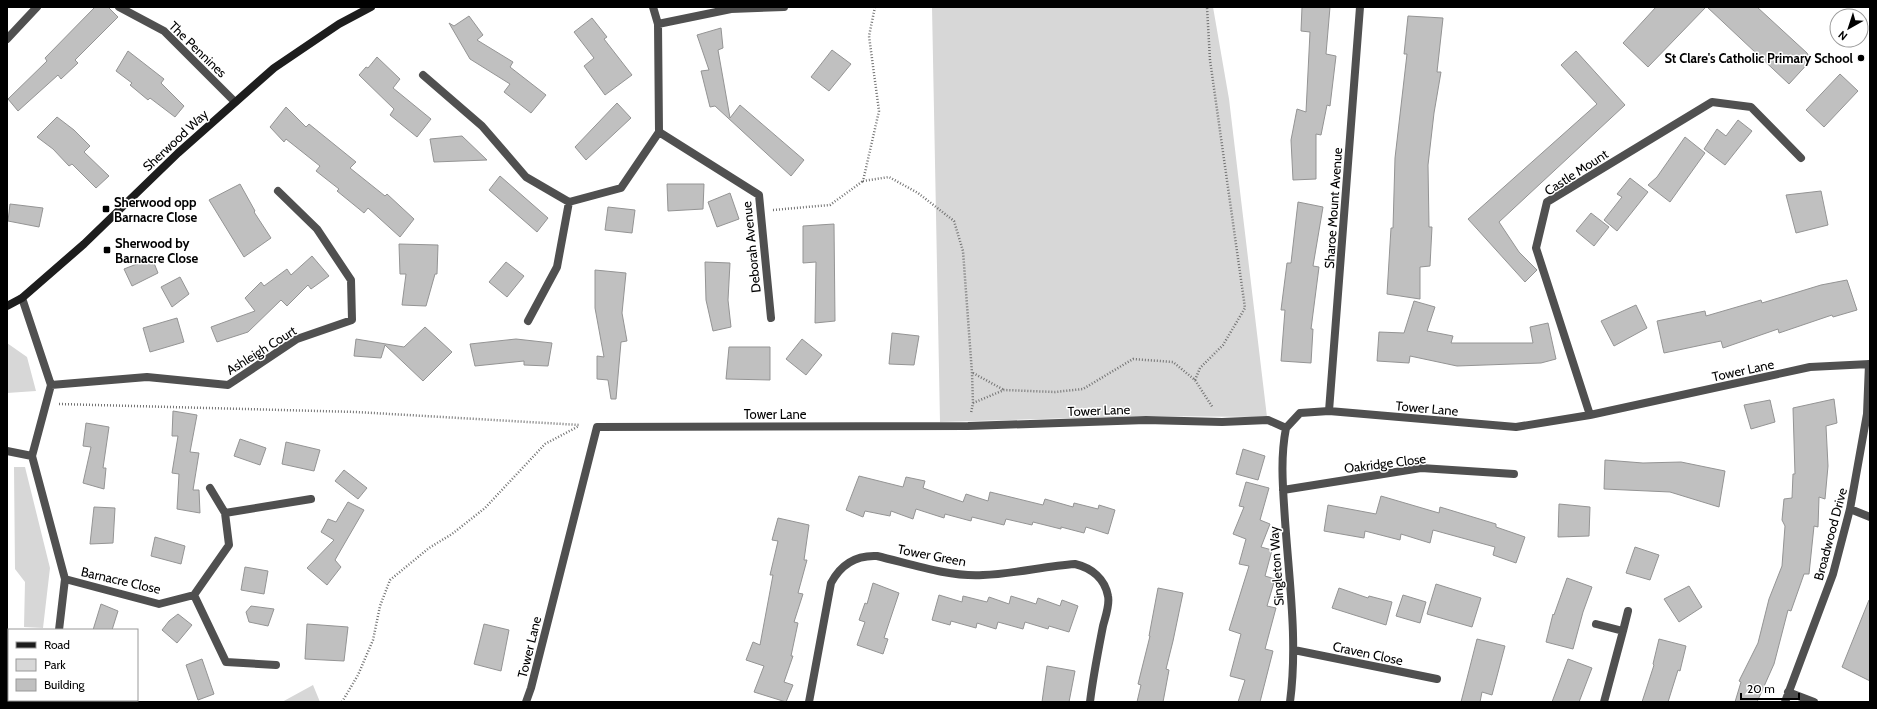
<svg xmlns="http://www.w3.org/2000/svg" width="1877" height="709" font-family="Cabin,sans-serif">
  <style>
    .green { fill: #d7d7d7 }
    .building { fill: #c0c0c0; stroke: #949494 }
    .lines { fill: none; stroke-linecap: round; stroke-linejoin: round }
    .path { stroke: #727272; stroke-width: 2.5; stroke-dasharray: 1 2; stroke-linecap: butt }
    .street { stroke: #505050; stroke-width: 8 }
    .secondary { stroke: #1d1d1d; stroke-width: 8 }
    .poi-dot { fill: #000; stroke: #fff; stroke-width: 1.5 }
    .labels { text-anchor: middle; dominant-baseline: central; stroke-width: 3; stroke-linejoin: round; paint-order: stroke }
    .street-label { font-size: 13px; fill: #000; stroke: #fff }
    .poi-label { font-size: 13px; font-weight: bold; fill: #000; stroke: #fff; text-anchor: start }
  </style>
  <rect width="100%" height="100%" fill="#fff"/>
  <path class="green" d="M932 7H1213L1229 99 1267 417 1142 416 940 422Z
    M7 343 27 357 36 391 7 393Z
    M14 467H25L50 568 43 628 24 627 25 582 15 569Z
    M313 685 320 702H282Z"/>
  <path class="building" d="M95 7H108L118 17 75 60 78 63 61 79 58 75 18 111 8 99 47 61 45 58Z
    M1302 7H1330L1326 54 1336 56 1330 106 1327 105 1321 135 1316 134V179L1293 180 1291 140 1297 109 1306 112 1310 32 1301 31Z
    M1656 7H1706L1648 67 1623 43Z
    M1707 7H1757L1807 53 1811 60 1789 84Z
    M469 16 483 35 477 40 513 62 510 67 546 95 531 113 504 92 510 84 470 59 449 23 454 26Z
    M1408 16 1443 18 1437 72H1441L1434 113 1428 165 1429 227H1432L1430 266 1420 267V299L1387 294 1391 228H1393L1395 158 1407 54H1404Z
    M592 18 607 37 604 39 632 75 605 95 584 66 594 58 574 32Z
    M721 28 723 48 718 50 730 118 740 105 804 160 791 176 715 106 710 107 701 71 709 70 697 35Z
    M832 50 851 64 829 91 811 77Z
    M128 51 164 79 161 83 184 106 175 117 150 98 148 100 130 85 132 83 116 71Z
    M1576 51 1625 105 1499 222 1519 252 1537 270 1525 282 1468 219 1597 104 1561 65Z
    M377 57 400 79 393 88 431 119 417 137 390 115 394 109 359 75 366 67 368 68Z
    M1840 74 1858 91 1824 127 1806 110Z
    M617 103 631 118 586 160 575 147Z
    M286 107 306 127 309 124 356 162 350 168 385 196 387 194 414 219 400 237 368 208 364 213 337 191 339 189 316 171 320 166 286 139 284 142 270 127Z
    M57 117 74 130 90 146 84 152 109 176 96 188 72 164 69 166 53 149 37 137Z
    M1738 120 1752 131 1725 165 1704 149 1717 129 1726 136Z
    M462 136 487 160 434 162 430 139Z
    M1685 137 1705 153 1670 202 1648 185 1657 177Z
    M500 176 548 218 537 232 489 190Z
    M1630 178 1648 192 1617 231 1604 220 1622 197 1617 194Z
    M240 184 255 211 254 212 271 238 244 257 209 200Z
    M667 184H704L703 209 668 211Z
    M1821 191 1828 225 1796 233 1786 195Z
    M730 193 739 219 717 227 708 202Z
    M1298 202 1323 207 1313 266 1319 267 1311 329H1313L1311 363 1281 361 1285 310H1281L1287 263H1291Z
    M10 204 43 208 39 227 8 221Z
    M608 207 635 210 632 233 605 230Z
    M1591 213 1609 227 1594 246 1576 231Z
    M834 224 835 321 815 323 816 262 803 263V226Z
    M399 244 438 245 437 274H435L426 306 402 305 406 274H400Z
    M312 256 329 276 311 289 308 285 287 306 281 300 248 332 217 342 211 327 255 311 245 298 261 282 264 286 287 269 291 275Z
    M152 258 158 273 132 286 124 269Z
    M506 262 524 276 507 297 489 282Z
    M705 262 730 263 728 300 731 327 713 331 706 300Z
    M595 270 626 273 622 313 627 341 621 342 616 399H611L608 380 597 379V356L604 357 595 308Z
    M180 277 189 294 172 307 161 287Z
    M1847 280 1857 310 1833 317 1832 315 1779 333 1778 329 1723 348 1721 341 1664 353 1657 321 1705 311 1706 316 1761 300 1762 303 1821 285Z
    M1414 301 1435 307 1427 331 1453 336 1451 343H1533L1530 327 1548 323 1556 359 1541 363 1457 366 1410 356 1409 363 1377 361 1379 332 1404 333Z
    M1636 305 1647 328 1614 346 1601 321Z
    M177 318 184 342 150 352 143 328Z
    M425 327 452 352 423 381 385 345 381 358 354 356 356 339 404 347Z
    M892 333 919 336 914 365 889 364Z
    M516 339 552 343 548 366 524 365V361L475 366 470 344Z
    M802 339 822 355 806 375 786 359Z
    M729 347H770V380L726 379Z
    M1834 399 1837 423 1826 426 1828 466 1825 499 1819 497 1818 527 1814 526 1809 574H1804L1791 611 1788 610 1774 664 1757 702H1735L1741 682 1739 681 1758 643 1769 599 1782 566 1785 526 1782 520 1784 499 1792 498 1793 474H1795L1793 408Z
    M1770 400 1775 422 1751 429 1744 405Z
    M173 411 197 415 190 452 199 453 193 490H199L200 513 177 509 179 474 172 473 178 436H172Z
    M86 423 109 427 103 468H106L104 489 83 483 91 447 83 446Z
    M240 439 266 448 260 465 234 456Z
    M286 442 320 450 314 471 282 464Z
    M1243 449 1265 456 1258 480 1236 474Z
    M1605 460 1643 463 1681 462 1725 471 1719 507 1670 492 1604 489Z
    M344 470 367 488 358 499 335 481Z
    M859 476 903 487 906 477 925 481 923 488 963 502 966 494 988 501 990 492 1043 505 1045 499 1073 507 1074 503 1098 509 1099 505 1115 510 1108 534 1086 527 1084 533 1061 527V529L1033 522 1032 525 1006 519 1004 525 972 517 971 521 945 514 944 518 916 509 913 519 891 511 890 516 865 511 863 517 846 510Z
    M1246 482 1269 488 1260 520 1270 524 1261 547 1272 550 1265 576 1275 579 1267 606 1276 608 1265 649 1273 651 1260 702H1238L1245 680 1230 676 1241 634 1229 630 1249 566 1239 564 1246 539 1233 534 1244 507 1239 506Z
    M1381 496 1439 513 1440 507 1496 524V527L1525 537 1516 563 1493 555 1495 547 1433 530 1430 543 1401 534 1400 540 1365 531 1364 538 1324 531 1328 505 1376 514Z
    M348 502 364 510 335 560 341 567 327 585 307 568 334 540 321 532 328 519 336 522Z
    M1559 504 1590 507 1589 536 1558 537Z
    M94 507 115 508 113 543 90 544Z
    M778 518 809 525 804 560H807L798 593 803 594 794 622 798 623 791 656H793L784 682 793 685 786 702 754 692 764 666 746 660 753 642 760 645 773 575H770L778 541 772 540Z
    M155 537 185 546 181 564 151 556Z
    M1635 547 1659 555 1650 580 1626 573Z
    M245 567 268 571 264 594 241 590Z
    M1567 578 1592 587 1583 612 1573 649 1546 642 1553 614 1554 615Z
    M873 583 899 593 884 638 888 639 883 654 857 645 865 622 859 620 865 603 867 604Z
    M1436 584 1481 598 1472 627 1427 614Z
    M1689 586 1702 607 1679 622 1664 599Z
    M1158 588 1183 593 1173 641 1166 669 1169 670 1163 702H1137L1141 685 1138 684 1150 636H1149Z
    M1339 588 1368 598 1369 596 1392 602 1386 625 1332 608Z
    M939 595 962 602 963 596 987 602 989 597 1009 604 1011 596 1036 604 1038 598 1060 606 1062 600 1078 606 1069 632 1049 626 1048 629 1025 622 1023 629 998 622 996 629 977 623 976 628 951 621 950 625 932 620Z
    M1403 595 1426 602 1420 623 1396 616Z
    M1869 600H1870V681L1842 667Z
    M101 604 118 611 112 630H93Z
    M251 606 274 609 268 626 249 622 246 612Z
    M178 614 192 625 177 643 162 630 169 621Z
    M307 624 348 627 344 661 305 659Z
    M484 624 509 630 501 671 474 664Z
    M1477 639 1505 646 1492 695 1482 692 1480 702H1461Z
    M1659 639 1686 646 1680 671 1678 670 1668 702H1642L1654 665 1653 664Z
    M202 659 214 694 198 700 186 665Z
    M1568 659 1592 668 1579 702H1552Z
    M1047 666 1075 671 1069 702H1042Z"/>
  <g class="lines">
    <path class="path" d="M875 7 869 36 879 111 863 181 889 177 918 193 954 221 963 251 972 373 973 403 971 413
      M773 210 830 205 863 181
      M973 373 1004 390
      M1195 380 1200 368 1223 345 1245 308 1210 60 1207 7
      M973 403 1004 390 1055 392 1083 389 1133 359 1173 362 1195 380 1213 408
      M59 404 356 412 580 425
      M342 702 358 675 373 640 380 606 390 580 429 548 452 534 485 508 545 444 579 426"/>
    <path class="street" d="M119 7 164 31 235 102
      M658 24 731 9 784 7
      M7 39 37 7
      M423 75 482 126 526 177 569 202 621 188 659 132 658 24 653 7
      M659 132 759 195 771 318
      M22 298 51 385 32 456 65 579 59 630
      M528 321 557 267 569 202
      M51 385 147 377 228 385 297 339 352 320 351 280 317 229 278 191
      M1329 411 1360 7
      M1590 415 1536 248 1547 202 1712 102 1751 107 1801 158
      M1286 428 1300 413 1329 411 1516 427 1590 415 1810 367 1870 364
      M1286 428C1280 459 1283 489 1285 520 1289 580 1298 642 1290 702
      M7 451 32 456
      M1283 490 1421 468 1514 474
      M1850 509 1870 517
      M225 513 311 499
      M65 579 159 604 194 595 229 545 225 513 210 488
      M194 595 226 662 276 665
      M1596 624 1623 631 1628 611
      M1294 650 1437 679
      M7 660 9 661
      M1788 692 1814 702
      M82 700V702
      M18 702V700
      M526 702 531 688 597 427 968 426 1146 420 1222 422 1268 420 1286 428
      M809 702 831 583C841 564 856 555 877 556 911 564 948 577 983 575 1014 574 1045 566 1075 564 1092 568 1105 579 1108 596 1110 605 1105 618 1103 626 1098 652 1093 677 1090 702
      M1604 702 1623 631
      M1785 702 1833 574 1850 509 1867 414 1869 364"/>
    <path class="secondary" d="M7 306 22 298 84 244 178 153 274 68 339 24 371 7"/>
  </g>
  <g class="poi-dot">
    <circle cx="1861" cy="58" r="4"/>
    <rect x="102" y="205" width="8" height="8" rx="2"/>
    <rect x="103" y="246" width="8" height="8" rx="2"/>
  </g>
  <g class="labels">
    <g class="street-label">
      <text transform="translate(198 49) rotate(44)">The Pennines</text>
      <text transform="translate(175 140) rotate(-43)">Sherwood Way</text>
      <text transform="translate(1576 172) rotate(-33)">Castle Mount</text>
      <text transform="translate(1333 208) rotate(-86)">Sharoe Mount Avenue</text>
      <text transform="translate(751 247) rotate(-96)">Deborah Avenue</text>
      <text transform="translate(261 350) rotate(-32)">Ashleigh Court</text>
      <text transform="translate(1743 370) rotate(-12)">Tower Lane</text>
      <text transform="translate(1427 408) rotate(5)">Tower Lane</text>
      <text transform="translate(1099 410) rotate(-2)">Tower Lane</text>
      <text x="775" y="414">Tower Lane</text>
      <text transform="translate(1385 463) rotate(-7)">Oakridge Close</text>
      <text transform="translate(1830 534) rotate(-75)">Broadwood Drive</text>
      <text transform="translate(932 555) rotate(11)">Tower Green</text>
      <text transform="translate(1276 566) rotate(-94)">Singleton Way</text>
      <text transform="translate(121 580) rotate(13)">Barnacre Close</text>
      <text transform="translate(529 647) rotate(-76)">Tower Lane</text>
      <text transform="translate(1368 653) rotate(12)">Craven Close</text>
    </g>
    <g class="poi-label">
      <text x="1853" y="58" text-anchor="end">St Clare's Catholic Primary School</text>
      <text x="114" y="202">Sherwood opp<tspan x="114" dy="15">Barnacre Close</tspan></text>
      <text x="115" y="243">Sherwood by<tspan x="115" dy="15">Barnacre Close</tspan></text>
    </g>
  </g>
  <rect width="1877" height="709" fill="none" stroke="#000000" stroke-width="16"/>
  <rect x="8" y="629" width="130" height="72" fill="#ffffff" stroke="#999999"/>
  <rect x="16" y="642" width="20" height="6" fill="#1d1d1d" stroke="#999999"/>
  <text x="44" y="649" font-size="12" fill="#000000">Road</text>
  <rect x="16" y="659" width="20" height="12" fill="#d7d7d7" stroke="#999999"/>
  <text x="44" y="669" font-size="12" fill="#000000">Park</text>
  <rect x="16" y="679" width="20" height="12" fill="#c0c0c0" stroke="#999999"/>
  <text x="44" y="689" font-size="12" fill="#000000">Building</text>
  <g transform="translate(1849 28) rotate(219)"><circle r="19" fill="#ffffff" stroke="#999999"/>
  <path d="M0-3L7 15L0 10L-7 15Z" fill="#000000"/>
  <text y="-6" font-size="11" font-weight="bold" text-anchor="middle" fill="#000000">N</text>
  </g>
  <path d="M1741 693v6h58v-6" fill="none" stroke="#000000" stroke-width="2"/>
  <text x="1747" y="693" font-size="12" fill="#000000" stroke="#ffffff" stroke-width="3" paint-order="stroke">20 m</text>
</svg>
